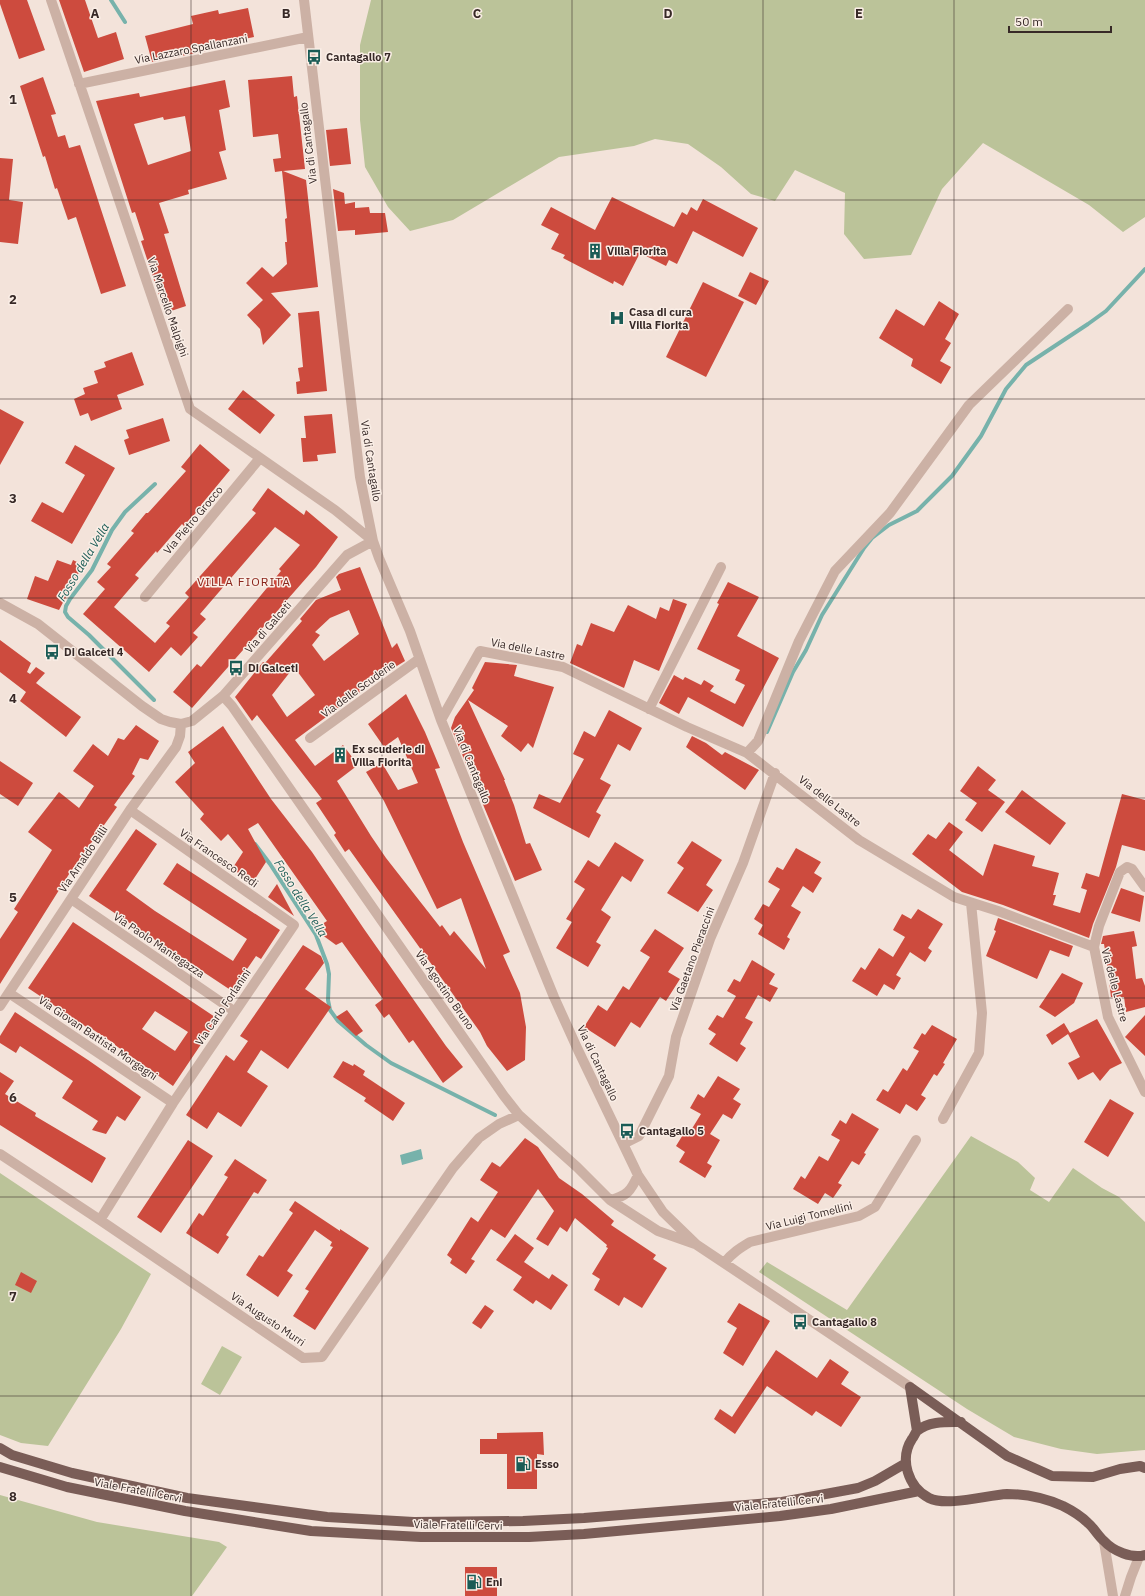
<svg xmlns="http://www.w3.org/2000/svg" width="1145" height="1596" font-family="'IBM Plex Sans',sans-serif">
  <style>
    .green { fill: #bbc399 }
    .water { fill: #77b2ab }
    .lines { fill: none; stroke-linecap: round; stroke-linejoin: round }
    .stream { stroke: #77b2ab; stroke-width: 4 }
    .building { fill: #cd4b3e; fill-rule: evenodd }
    .street { stroke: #ccb1a5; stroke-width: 10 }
    .primary { stroke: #7a5d57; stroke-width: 10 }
    .grid { fill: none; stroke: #372927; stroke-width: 1; stroke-opacity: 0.55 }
    .labels { text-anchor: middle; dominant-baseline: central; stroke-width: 3; stroke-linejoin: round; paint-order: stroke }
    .street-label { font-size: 11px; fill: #372927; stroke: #faeee6 }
    .poi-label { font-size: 11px; font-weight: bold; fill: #372927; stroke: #faeee6; text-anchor: start }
    .water-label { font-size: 12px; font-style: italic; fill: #1a5b55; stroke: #faeee6 }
    .neighbourhood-label { font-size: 12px; letter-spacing: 1px; fill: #8a251b; stroke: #faeee6 }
    .grid-label { font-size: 13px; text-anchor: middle; font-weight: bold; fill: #372927; stroke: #faeee6; stroke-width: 3; stroke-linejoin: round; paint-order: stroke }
  </style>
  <rect width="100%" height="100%" fill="#f3e3da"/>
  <path class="green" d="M371 0H1145V217L1123 232 1089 205 983 143 942 189 911 255 864 259 844 234 845 193 795 170 775 201 751 194 721 167 688 144 655 139 634 146 559 157 453 220 410 231 388 207 365 167 360 120V45Z
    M971 1136 1018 1162 1035 1178 1030 1190 1049 1202 1073 1168 1102 1188 1119 1197 1145 1222V1450L1097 1454 1061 1449 1014 1437 967 1409 759 1272 767 1262 847 1310Z
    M0 1173 151 1274 121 1329 48 1446 21 1443 0 1435Z
    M222 1346 242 1357 220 1395 201 1384Z
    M0 1495 97 1522 219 1542 227 1547 192 1596H0Z"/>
  <path class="water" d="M421 1149 423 1159 402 1165 400 1155Z"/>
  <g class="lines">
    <path class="stream" d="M111 0 125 22
      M154 700 89 635 68 617 65 612 66 606 70 599 92 570 112 530 125 512 155 484
      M767 732 793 672 806 650 822 615 864 548 872 538 889 525 917 511 952 476 981 436 1006 389 1026 365 1088 324 1106 311 1145 269
      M255 844 270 864 316 935 327 964 329 974 328 1000 330 1010 338 1021 366 1045 391 1063 495 1115"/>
  </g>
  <path class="building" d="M0 0H27L45 50 19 59 0 4Z
    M59 0H85L98 38 116 32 124 59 84 72Z
    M248 8 254 37 225 43V47L152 62 145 36 193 24 191 16 218 10 219 14Z
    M292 76 294 97 297 96 305 169 283 171 306 180 318 287 271 293 291 315 263 345 260 329 247 315 263 300 246 283 262 267 273 277 287 264 285 242H287L285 219 287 218 282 171 275 172 273 159 281 158 278 134 253 137 248 80Z
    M43 77 56 114 51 115 58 137 65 135 69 148 80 145 126 286 101 294 76 217 68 220 57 188 55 189 45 156 43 157 20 86Z
    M225 80 230 107 219 110 226 150 219 152 227 179 188 190 189 194 159 203 169 233 164 234 186 306 165 313 141 241 144 240 135 212 132 213 96 101 139 93 140 97ZM185 116 191 151 148 165 134 124 163 117 164 120Z
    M347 128 351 164 330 166 326 130Z
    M0 158 13 159 9 200 23 202 18 244 0 242Z
    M333 189 344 193 345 204 355 202V208L369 207 370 213H385L388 232 355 235V230L338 231Z
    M612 197 674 227 682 212 687 215 691 207 697 211 703 199 758 228 743 257 693 231 677 264 669 260 666 266 640 253 623 286 614 281 613 284 563 258 565 255 551 249 559 234 541 225 551 207 595 230Z
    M750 272 769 281 756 305 738 296Z
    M703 282 744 302 706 377 666 357Z
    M939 301 959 314 945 339 951 343 940 361 951 367 941 384 911 366 913 359 879 338 896 309 924 326Z
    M319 311 327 391 297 394 296 382 300 381 298 368 303 367 298 313Z
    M132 352 144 385 117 395 122 409 91 421 88 413 80 416 74 399 85 394 83 388 98 383 94 371 106 367 104 362Z
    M243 390 275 415 260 434 228 409Z
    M0 409 24 422 0 465Z
    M332 414 336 453 317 455 318 461 303 462 301 438H306L304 416Z
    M163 418 170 441 129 455 124 440 129 438 126 430Z
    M200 444 230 470 201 505 202 506 184 526 182 524 157 553 156 551 135 575 139 578 114 607 155 643 170 626 166 623 189 597 185 593 256 513 252 510 268 488 304 515 306 510 338 537 316 567 192 708 173 692 197 664 201 667 281 571 279 569 300 545 275 527 200 614 206 619 193 633 198 637 181 656 171 647 149 672 83 614 105 589 97 582 111 567 107 564 134 533 131 531 146 513H148L186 471 181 467Z
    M75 445 115 468 72 544 31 521 42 502 63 513 85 475 65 463Z
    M57 560 71 565 73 560 83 565 59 610 27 599 35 576 48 581Z
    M360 567 392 648 397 643 405 661 387 672 295 740 315 766 343 745 358 765 337 781 371 836 386 858 440 927 442 925 450 936 454 931 486 969 461 898 437 909 384 801 366 772 382 763 398 790 418 783 398 737 384 747 368 724 406 694 425 732 440 768 435 769 463 842 510 952 503 955 520 993 526 1027 525 1060 507 1071 487 1046 480 1032 349 849 345 852 334 835 336 833 316 803 322 799 257 715 252 721 235 697 263 662 265 663 302 621 300 619 316 600 341 590 336 577 339 574ZM349 610 359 634 324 661 312 645 320 635 315 632 330 618ZM294 667 315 695 287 717 272 695Z
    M728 582 759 597 737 636 779 658 743 727 688 697 679 714 659 703 674 675 683 680 685 677 701 685 704 680 714 686 710 691 735 704 745 685 735 680 740 670 697 649 719 604 717 603Z
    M673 599 687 604 659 671 634 660 624 688 570 663 577 644 582 646 591 623 614 632 628 605 656 619 660 607 669 611Z
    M0 640 31 663 27 672 30 674 36 667 45 673 36 683 81 717 66 737 20 701 26 692 0 672Z
    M485 662 517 665 514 676 554 687 533 748 528 743 521 752 501 736 508 726 468 700 505 780H504L514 805 526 844 530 843 542 870 515 881 451 728 455 717 474 690 472 688Z
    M609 710 642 728 630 751 618 744 600 779 611 785 596 812 601 815 589 838 533 808 539 794 560 803 584 759 573 754 584 731 595 737Z
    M136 725 159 741 148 760 140 758 132 774 135 776 114 805 117 807 71 871 0 984V939L18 912 14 909 52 850 28 832 59 792 79 808 94 786 73 771 93 744 108 756 118 738 124 740Z
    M223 726 271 799 312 852 364 929 446 1046 463 1067 443 1083 413 1040 409 1043 389 1014 384 1018 375 1005 383 999 342 942 336 945 314 929 327 921 258 823 248 829 266 862 253 882 232 869 243 852 228 834 221 841 200 819 204 814 175 782 195 763 188 752Z
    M692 736 706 743 722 755 725 752 759 770 745 790 686 747Z
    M0 761 33 783 18 806 0 794Z
    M978 766 996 780 988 790 1005 802 982 832 965 820 977 803 960 791Z
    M1022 790 1066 823 1050 845 1005 812Z
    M1122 794 1145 800V851L1122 845 1116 867 1093 924 1089 938 1003 905 962 892 912 854 928 834 936 839 949 822 963 832 949 850 983 876 994 844 1035 856 1032 866 1059 873 1053 895H1056L1053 905 1080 913 1087 890 1081 888 1086 873 1099 877Z
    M136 829 157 844 126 890 155 911 233 961 247 939 163 884 177 863 280 930 261 959 256 956 232 991 89 896Z
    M692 841 722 860 706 885 713 890 698 912 667 893 684 868 677 863Z
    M615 842 644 860 631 882 622 876 601 910 611 917 596 942 601 945 588 967 556 948 572 922 566 919 585 889 574 882 588 860 599 867Z
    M796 848 821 862 814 873 822 878 813 893 803 886 791 906 801 912 787 937 790 939 784 950 758 934 763 925 754 919 763 904 769 907 780 889 768 882 777 867 783 870Z
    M277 884 294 916 268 897Z
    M1121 888 1144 896 1140 922 1111 913Z
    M918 909 943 924 928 948 932 951 925 962 910 952 896 975 901 978 894 990 884 984 877 996 852 981 861 967 865 970 879 948 893 957 905 937 893 930 902 914 911 919Z
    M998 918 1073 946 1069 957 1050 950 1037 979 986 956 996 931 994 930Z
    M73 922 218 1019 173 1086 115 1045V1044L89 1027 88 1028 28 988ZM155 1011 188 1032 175 1051 142 1029Z
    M655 929 684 948 668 972 680 979 666 1001 660 997 640 1028 631 1022 615 1047 584 1027 598 1005 607 1011 623 986 629 990 650 957 640 951Z
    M1134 931 1137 946 1132 947 1136 979 1142 978 1145 986V1007L1126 1012 1124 997H1111L1106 956 1104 944H1101L1103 936Z
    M303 945 321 956 324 963 305 989 331 1007 288 1069 261 1050 247 1072 268 1086 241 1127 218 1112 207 1129 186 1115 226 1055 234 1061 248 1041 240 1036Z
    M752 960 775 974 769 984 778 988 770 1002 758 995 745 1018 753 1022 740 1044 746 1048 737 1062 709 1044 716 1034 708 1029 717 1015 723 1018 736 996 727 991 734 979 740 982Z
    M1062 973 1083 983 1074 1003 1055 1017 1039 1007Z
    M347 1010 363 1031 356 1036 336 1017Z
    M15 1012 88 1060 141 1097 125 1121 117 1116 106 1134 92 1130 98 1121 62 1098 73 1081 20 1046 16 1053 0 1043V1036Z
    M1145 1015V1056L1125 1037Z
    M1097 1019 1122 1063 1110 1069 1100 1081 1093 1072 1078 1080 1068 1063 1080 1057 1068 1034 1052 1045 1046 1035 1064 1023 1070 1033Z
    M932 1025 957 1039 943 1063 945 1064 937 1076 934 1074 921 1095 926 1098 917 1111 906 1104 900 1114 876 1100 883 1089 888 1092 903 1068 907 1071 919 1051 913 1048 922 1033 925 1035Z
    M343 1061 353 1066 354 1064 365 1071 363 1075 405 1103 393 1121 364 1101 366 1098 333 1077Z
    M0 1072 14 1081 5 1094 36 1113 35 1116 106 1158 92 1183 0 1125Z
    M718 1076 740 1089 733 1099 741 1104 732 1119 723 1114 710 1134 720 1140 707 1163 712 1166 705 1178 679 1162 685 1152 676 1146 684 1133 688 1135 701 1114 690 1108 698 1094 704 1098Z
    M1110 1099 1134 1113 1108 1157 1084 1142Z
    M852 1113 879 1129 864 1153 866 1154 859 1165 852 1161 838 1183 842 1185 833 1198 825 1193 818 1204 793 1189 801 1176 805 1179 819 1156 828 1161 840 1140 831 1135 840 1120 846 1124Z
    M525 1138 538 1147 559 1178 582 1194 614 1221 611 1225 656 1255 653 1259 667 1268 642 1308 624 1297 619 1306 594 1290 600 1279 592 1274 608 1248 606 1247 607 1245 575 1218 567 1232 560 1227 548 1246 536 1239 554 1211 538 1189 505 1238 491 1229 471 1259 475 1261 466 1274 450 1263 452 1259 447 1255 471 1217 478 1222 498 1192 480 1180 492 1162 500 1167Z
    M188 1140 213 1156 161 1233 137 1217Z
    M235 1159 267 1180 258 1194 254 1192 226 1235 229 1237 218 1254 186 1233 199 1213 203 1216 228 1177 224 1175Z
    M295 1201 340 1231V1229L369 1248 315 1330 293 1316 309 1291 305 1289 333 1247 330 1246 332 1242 315 1230 287 1271 293 1275 278 1297 246 1275 259 1255 263 1257 293 1213 289 1210Z
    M515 1234 534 1248 524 1262 549 1279 552 1274 568 1285 551 1310 536 1300 533 1304 513 1290 522 1277 496 1260Z
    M21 1272 37 1281 31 1293 15 1285Z
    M739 1303 770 1321 743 1366 723 1353 737 1328 727 1322Z
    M485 1305 494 1311 481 1329 472 1323Z
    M776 1350 817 1378 830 1359 849 1372 841 1384 861 1397 841 1427 816 1411 812 1416 767 1386 735 1434 714 1419 720 1409 732 1417Z
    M543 1432 544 1455 537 1454V1489H507V1454H480V1439H497V1433Z
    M465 1567H497V1596H465Z"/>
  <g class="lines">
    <path class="street" d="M51 0 190 409 335 510 373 541
      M304 0 360 477 373 541 379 558 410 631 441 720 554 997 578 1050 638 1175 663 1212 697 1245 910 1387
      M79 84 308 37
      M145 597 260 458
      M0 603 38 624 142 706 161 719 170 722 181 724 192 721 223 696 347 555 373 541
      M223 696 232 706 504 1096 519 1115 577 1167 610 1200 658 1231 695 1244
      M649 709 721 567
      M441 720 480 651 563 667 687 727 747 753 859 840 954 897 998 911 1094 947 1108 1017 1145 1092
      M310 738 419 659
      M747 753 758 741 799 641 835 571 890 513 969 405 1068 309
      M71 899 234 1011
      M1094 947 1099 926 1120 872 1127 867 1132 869 1145 887
      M9 993 173 1103
      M0 1006 130 810 176 747 180 736 181 724
      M943 1119 979 1053 982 1013 971 903
      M623 1144 639 1136 669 1076 676 1037 710 939 743 863 775 773
      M0 1154 100 1220 303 1358 322 1357 453 1168 479 1138 499 1124 519 1115
      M610 1200C627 1196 631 1191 638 1175
      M100 1220 173 1103 294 925 130 810
      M724 1263C732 1253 740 1248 750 1242L859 1216 875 1207 916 1140
      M1104 1542 1113 1596
      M1125 1596 1131 1577 1139 1557"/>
    <path class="primary" d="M910 1387 1007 1456 1052 1476 1093 1477 1120 1469 1140 1466 1145 1468
      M910 1387 917 1431
      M961 1422C946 1422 929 1421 917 1431 915 1433 914 1437 912 1439 899 1459 908 1487 929 1498 947 1507 987 1495 1007 1494 1027 1494 1045 1498 1063 1506 1071 1510 1081 1516 1088 1523 1094 1528 1098 1536 1104 1541 1113 1551 1132 1559 1145 1555
      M0 1448 12 1455 72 1473 187 1498 327 1517 414 1522 523 1521 584 1518 782 1502 858 1488 875 1481 906 1463
      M0 1467 67 1487 185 1511 311 1531 421 1537H529L584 1534 780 1516 831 1509 919 1491"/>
  </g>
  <path class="grid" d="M191 0V1596M382 0V1596M572 0V1596M763 0V1596M954 0V1596M0 200H1145M0 399H1145M0 598H1145M0 798H1145M0 998H1145M0 1197H1145M0 1396H1145"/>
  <defs>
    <g id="bus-bare" transform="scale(1.2)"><path d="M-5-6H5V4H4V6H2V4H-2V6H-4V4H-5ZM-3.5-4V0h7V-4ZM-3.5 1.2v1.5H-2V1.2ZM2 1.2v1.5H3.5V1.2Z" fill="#1a5b55" stroke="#faeee6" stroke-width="2.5" paint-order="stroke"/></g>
    <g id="building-bare" transform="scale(1.2)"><path d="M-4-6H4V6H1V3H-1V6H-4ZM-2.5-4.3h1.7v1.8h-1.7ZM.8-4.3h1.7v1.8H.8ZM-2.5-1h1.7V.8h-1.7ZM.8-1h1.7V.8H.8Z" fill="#1a5b55" stroke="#faeee6" stroke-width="2.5" paint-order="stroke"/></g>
    <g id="hospital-bare" transform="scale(1.2)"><path d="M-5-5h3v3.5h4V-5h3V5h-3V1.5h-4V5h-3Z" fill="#1a5b55" stroke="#faeee6" stroke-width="2.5" paint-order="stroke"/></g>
    <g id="fuel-bare" transform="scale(1.2)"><path d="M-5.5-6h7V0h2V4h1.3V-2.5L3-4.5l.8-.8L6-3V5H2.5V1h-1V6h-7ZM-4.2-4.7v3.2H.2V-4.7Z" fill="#1a5b55" stroke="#faeee6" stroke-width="2.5" paint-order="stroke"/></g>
  </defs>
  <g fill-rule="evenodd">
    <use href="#bus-bare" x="314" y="57"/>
    <use href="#building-bare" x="595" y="251"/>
    <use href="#hospital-bare" x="617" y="318"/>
    <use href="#bus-bare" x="52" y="652"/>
    <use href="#bus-bare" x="236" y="668"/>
    <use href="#building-bare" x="340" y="755"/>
    <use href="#bus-bare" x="627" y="1131"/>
    <use href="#bus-bare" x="800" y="1322"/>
    <use href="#fuel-bare" x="523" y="1464"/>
    <use href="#fuel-bare" x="474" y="1582"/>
  </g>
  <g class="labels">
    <g class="street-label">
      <text transform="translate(191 49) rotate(-11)">Via Lazzaro Spallanzani</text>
      <text transform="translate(308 143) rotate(-97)">Via di Cantagallo</text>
      <text transform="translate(168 307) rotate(71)">Via Marcello Malpighi</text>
      <text transform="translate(371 461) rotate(81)">Via di Cantagallo</text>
      <text transform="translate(193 520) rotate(-50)">Via Pietro Grocco</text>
      <text transform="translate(268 627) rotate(-49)">Via di Galceti</text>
      <text transform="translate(528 649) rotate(11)">Via delle Lastre</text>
      <text transform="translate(358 689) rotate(-36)">Via delle Scuderie</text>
      <text transform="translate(472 765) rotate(68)">Via di Cantagallo</text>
      <text transform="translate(830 801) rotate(38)">Via delle Lastre</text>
      <text transform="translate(219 858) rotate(35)">Via Francesco Redi</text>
      <text transform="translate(83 859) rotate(-56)">Via Arnaldo Billi</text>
      <text transform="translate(159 945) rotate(34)">Via Paolo Mantegazza</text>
      <text transform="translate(692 959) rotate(-70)">Via Gaetano Pieraccini</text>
      <text transform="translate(1115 985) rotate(75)">Via delle Lastre</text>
      <text transform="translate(445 990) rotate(55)">Via Agostino Bruno</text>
      <text transform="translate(223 1007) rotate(-56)">Via Carlo Forlanini</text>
      <text transform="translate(98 1038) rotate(34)">Via Giovan Battista Morgagni</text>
      <text transform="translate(598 1063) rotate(65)">Via di Cantagallo</text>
      <text transform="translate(809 1216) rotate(-14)">Via Luigi Tomellini</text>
      <text transform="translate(268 1319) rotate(34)">Via Augusto Murri</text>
      <text transform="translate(138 1490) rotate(11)">Viale Fratelli Cervi</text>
      <text transform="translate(779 1503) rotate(-6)">Viale Fratelli Cervi</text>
      <text transform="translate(458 1525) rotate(1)">Viale Fratelli Cervi</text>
    </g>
    <g class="poi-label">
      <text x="326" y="57">Cantagallo 7</text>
      <text x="607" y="251">Villa Fiorita</text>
      <text x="629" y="312">Casa di cura<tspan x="629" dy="13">Villa Fiorita</tspan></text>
      <text x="64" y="652">Di Galceti 4</text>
      <text x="248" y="668">Di Galceti</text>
      <text x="352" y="749">Ex scuderie di<tspan x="352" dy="13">Villa Fiorita</tspan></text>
      <text x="639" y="1131">Cantagallo 5</text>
      <text x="812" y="1322">Cantagallo 8</text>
      <text x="535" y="1464">Esso</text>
      <text x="486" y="1582">Eni</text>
    </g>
    <g class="water-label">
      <text transform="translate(83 562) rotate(-59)">Fosso della Vella</text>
      <text transform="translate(301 898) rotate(58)">Fosso della Vella</text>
    </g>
    <g class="neighbourhood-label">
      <text x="244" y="581">VILLA FIORITA</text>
    </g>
  </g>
  <g class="grid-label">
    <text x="95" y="18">A</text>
    <text x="286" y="18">B</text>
    <text x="477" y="18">C</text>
    <text x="668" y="18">D</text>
    <text x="859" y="18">E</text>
    <text x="13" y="104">1</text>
    <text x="13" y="304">2</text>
    <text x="13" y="503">3</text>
    <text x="13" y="703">4</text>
    <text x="13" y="902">5</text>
    <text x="13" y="1102">6</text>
    <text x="13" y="1301">7</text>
    <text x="13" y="1501">8</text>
  </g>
  <path d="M1009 26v6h102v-6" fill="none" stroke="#372927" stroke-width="2"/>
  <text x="1015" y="26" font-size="12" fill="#372927" stroke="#faeee6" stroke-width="3" paint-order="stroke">50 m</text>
</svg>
